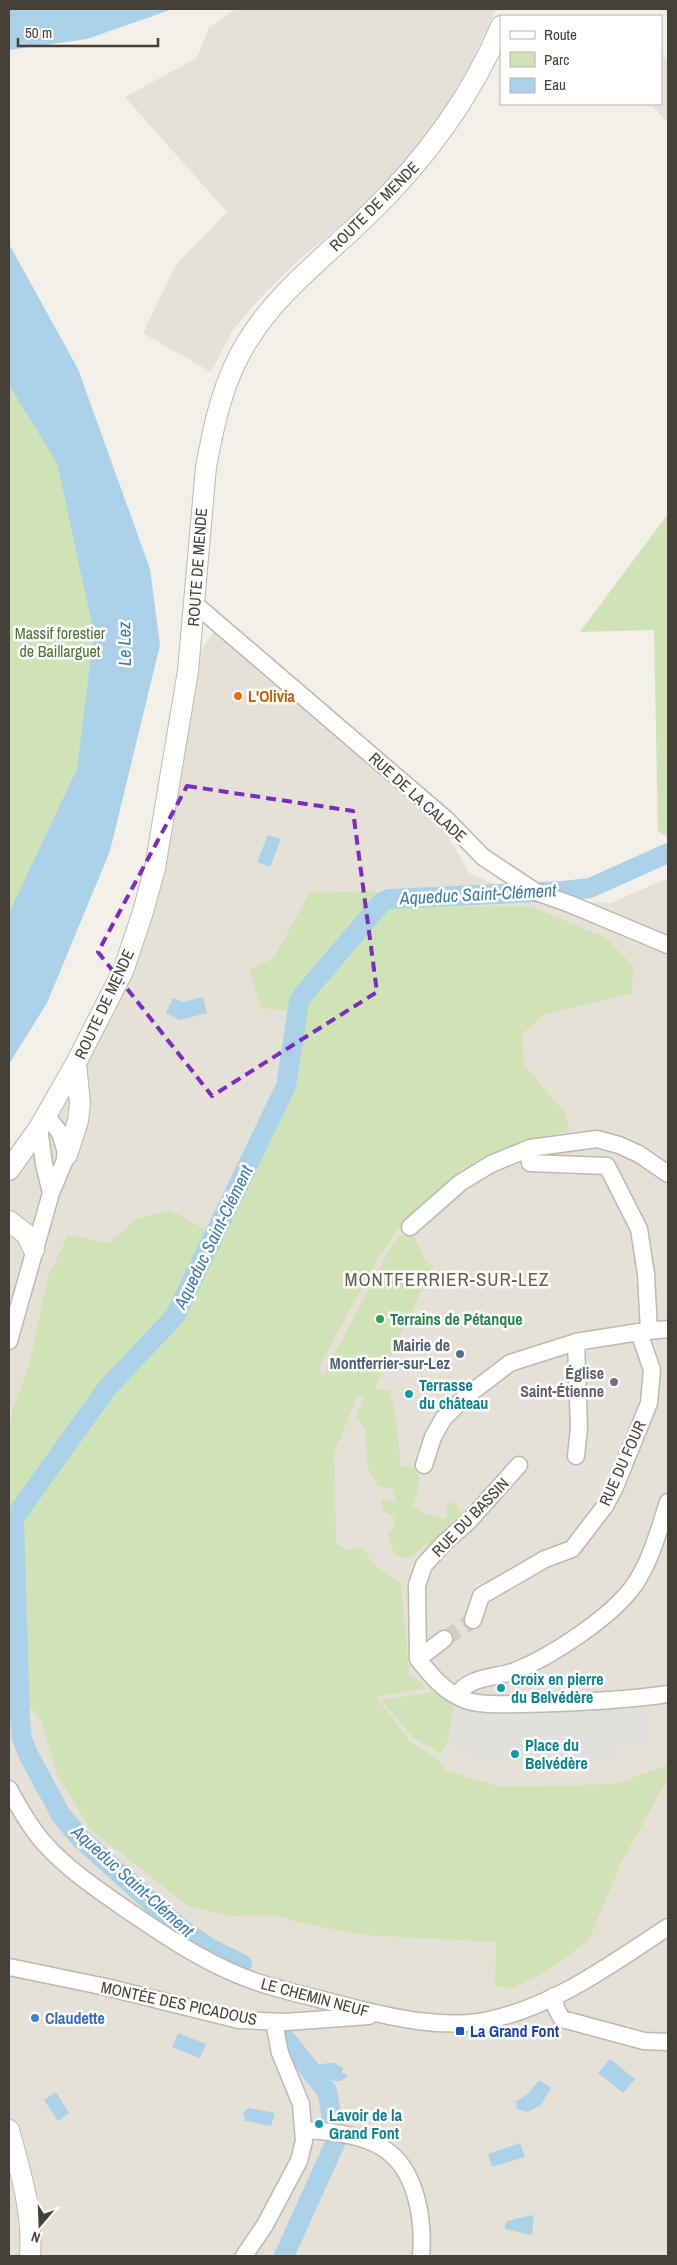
<svg xmlns="http://www.w3.org/2000/svg" width="677" height="2265" font-family="'Archivo Narrow',sans-serif">
  <style>
    .residential { fill: #e6e1d7 }
    .green { fill: #cfe3b6 }
    .parking { fill: #e1e0dd }
    .water { fill: #abd1e9 }
    .lines { fill: none; stroke-linecap: round; stroke-linejoin: round }
    .canal { stroke: #abd1e9; stroke-width: 20 }
    .minor-tunnel { stroke: #d0ccc6; stroke-width: 16; stroke-dasharray: 16 8; stroke-linecap: butt }
    .minor-casing { stroke: #bdb7ac; stroke-width: 19 }
    .tertiary-casing { stroke: #bdb7ac; stroke-width: 22 }
    .minor { stroke: #fff; stroke-width: 16 }
    .tertiary { stroke: #fff; stroke-width: 20 }
    .marked { fill: none; stroke: #7b2cbf; stroke-width: 4; stroke-dasharray: 10 6; stroke-linejoin: round }
    .food-dot { fill: #e8710a; stroke: #fff; stroke-width: 2 }
    .leisure-dot { fill: #2e9e5b; stroke: #fff; stroke-width: 2 }
    .service-dot { fill: #5c6f8a; stroke: #fff; stroke-width: 2 }
    .worship-dot { fill: #6b7280; stroke: #fff; stroke-width: 2 }
    .culture-dot { fill: #0f9aa8; stroke: #fff; stroke-width: 2 }
    .shop-dot { fill: #3f7fe0; stroke: #fff; stroke-width: 2 }
    .transit-dot { fill: #1a4fb4; stroke: #fff; stroke-width: 2 }
    .labels { text-anchor: middle; dominant-baseline: central; stroke-width: 5; stroke-linejoin: round; paint-order: stroke }
    .street-label { font-size: 16px; fill: #454038; stroke: #fff }
    .park-label { font-size: 16px; fill: #4a7231; stroke: #fff }
    .food-label { font-size: 16px; font-weight: bold; fill: #c56008; stroke: #fff; text-anchor: start }
    .leisure-label { font-size: 16px; font-weight: bold; fill: #27864d; stroke: #fff; text-anchor: start }
    .service-label { font-size: 16px; font-weight: bold; fill: #4e5e75; stroke: #fff; text-anchor: end }
    .worship-label { font-size: 16px; font-weight: bold; fill: #5b616d; stroke: #fff; text-anchor: end }
    .culture-label { font-size: 16px; font-weight: bold; fill: #0d838f; stroke: #fff; text-anchor: start }
    .shop-label { font-size: 16px; font-weight: bold; fill: #366cbe; stroke: #fff; text-anchor: start }
    .transit-label { font-size: 16px; font-weight: bold; fill: #164399; stroke: #fff; text-anchor: start }
    .water-label { font-size: 18px; font-style: italic; fill: #3c7ba7; stroke: #fff }
    .quarter-label { font-size: 19px; letter-spacing: 1px; fill: #675e50; stroke: #fff }
  </style>
  <rect width="100%" height="100%" fill="#f3efe9"/>
  <path class="residential" d="M236 9H496L471 63 437 121 404 162 355 213 299 260 262 296 232 331 211 372 143 333 176 265 227 212 125 97 197 58 209 27Z
    M661 53 668 60V124L651 104H661Z
    M215 630 444 830 470 874 534 899 611 903 668 878V2256H9V1167L123 971 188 671Z"/>
  <path class="green" d="M9 344 78 461 106 716 9 913Z
    M668 514V837L658 831 654 630 580 632Z
    M375 891 401 907 530 906 606 938 634 967 631 994 545 1014 522 1034 524 1065 565 1113 570 1131 526 1141 468 1169 403 1222 375 1263 319 1367 321 1375 323 1376 393 1243 410 1227 424 1258 433 1266 375 1388 390 1391 395 1413 401 1466 415 1468 420 1479 413 1507 424 1513 443 1519 447 1516 446 1506 454 1502 457 1504 458 1510 469 1513 431 1548 424 1546 407 1559 395 1555 387 1534 395 1525 393 1516 384 1512 381 1502 383 1498 397 1503 392 1489 378 1486 368 1468 365 1429 356 1418 363 1397 358 1395 334 1453 336 1544 349 1550 363 1547 372 1563 401 1584 409 1673 427 1688 376 1697 410 1741 436 1758 447 1771 501 1787 615 1784 668 1765V1778L620 1865 589 1940 547 1971 510 1989 495 1986 496 1942 365 1935 300 1923 276 1915 229 1916 188 1906 90 1829 56 1772 42 1723 9 1676V1420L29 1366 48 1277 68 1235 109 1243 136 1219 170 1210 208 1231 282 1081 291 1011 261 1008 249 970 274 958 309 893Z
    M435 1692 454 1708 447 1743 441 1754 414 1738 381 1700Z"/>
  <path class="parking" d="M454 1708 503 1712 649 1708 650 1736 642 1745 616 1748 617 1763 525 1766 524 1759 488 1760 467 1757 468 1751 454 1748 447 1743Z"/>
  <path class="water" d="M9 9H173L87 39 9 50Z
    M9 244 78 369 150 569 160 645 110 851 47 1003 9 1064V913L77 769 94 633 57 463 9 385Z
    M268 835 281 839 270 867 257 862Z
    M203 997 207 1013 180 1020 166 1013 173 998 183 1002Z
    M178 2033 206 2044 200 2058 172 2047Z
    M610 2059 635 2079 623 2093 598 2073Z
    M328 2063H334L343 2068 342 2073 348 2075C342 2083 336 2082 327 2079L319 2065Z
    M539 2080 551 2088 541 2105 528 2112 517 2109 516 2101 528 2094Z
    M56 2092 69 2113 58 2121 44 2100Z
    M248 2108 275 2113 271 2126 245 2121 243 2113Z
    M520 2143 525 2157 492 2167 488 2154Z
    M532 2215 534 2219 532 2235 505 2229V2224L507 2221Z"/>
  <g class="lines">
    <path class="canal" d="M242 1964 209 1948 179 1927 81 1839 61 1815 28 1754 22 1738 20 1720 14 1518 107 1388 175 1316 286 1086 299 1002 303 995 382 902 389 899 564 891 590 888 668 853
      M284 2256 336 2141 327 2091 284 2037"/>
    <path class="minor-tunnel" d="M444 1639 473 1620"/>
    <g class="minor-casing">
      <path id="minor" d="M195 604 447 820 483 857 536 892 570 904 668 945
        M39 1128 44 1164 51 1193
        M530 1148V1163L607 1166 639 1229 646 1274 649 1331
        M410 1227 460 1183 491 1164 530 1148 597 1139 619 1145 639 1154 668 1174
        M9 1341 51 1193 67 1155 60 1133 47 1116
        M576 1456 579 1428 576 1342
        M424 1465 433 1437 443 1419 464 1398 510 1363 576 1342 639 1332 668 1329
        M473 1620 481 1596 545 1559 572 1549 605 1506 615 1487 649 1403 652 1370 639 1332
        M418 1659C430 1674 444 1692 463 1699 479 1706 502 1704 520 1704 569 1703 619 1701 668 1694
        M418 1659 417 1585 424 1565 445 1542 468 1522 519 1465
        M418 1659 444 1639
        M457 1696C468 1676 495 1678 515 1671 552 1656 612 1617 635 1584 651 1560 659 1530 668 1502
        M9 1789C19 1808 30 1827 44 1843 69 1871 100 1891 130 1912 164 1935 198 1958 236 1974 271 1989 309 1996 346 2006 391 2017 443 2030 489 2020 555 2006 613 1963 668 1927
        M9 1967 106 1987 239 2020 286 2022 369 2016
        M554 1996 556 2008 562 2019 644 2041 668 2042
        M304 2130C329 2131 361 2134 383 2148 417 2169 424 2220 421 2256
        M244 2256 265 2225 293 2172 299 2161 304 2141 301 2104 280 2053 274 2022"/>
    </g>
    <g class="tertiary-casing">
      <path id="tertiary" d="M67 1155 78 1121 80 1103 76 1063
        M9 1170 39 1128 76 1063 123 971 142 915 155 868 188 671 206 467C214 424 223 380 247 342 277 292 326 256 367 216 424 161 470 100 501 26
        M9 1221 26 1234 34 1250
        M9 2130C21 2173 33 2212 30 2256"/>
    </g>
    <use href="#minor" class="minor"/>
    <use href="#tertiary" class="tertiary"/>
  </g>
  <path class="marked" d="M187 786 353 811 377 992 212 1096 98 952Z"/>
  <circle class="food-dot" cx="238" cy="696" r="5"/>
  <circle class="leisure-dot" cx="380" cy="1319" r="5"/>
  <circle class="service-dot" cx="460" cy="1354" r="5"/>
  <circle class="worship-dot" cx="614" cy="1382" r="5"/>
  <g class="culture-dot">
    <circle cx="409" cy="1394" r="5"/>
    <circle cx="501" cy="1688" r="5"/>
    <circle cx="515" cy="1754" r="5"/>
    <circle cx="319" cy="2124" r="5"/>
  </g>
  <circle class="shop-dot" cx="35" cy="2018" r="5"/>
  <rect class="transit-dot" x="455" y="2026" width="10" height="10" rx="2.5"/>
  <g class="labels">
    <g class="street-label">
      <text transform="translate(374 206) rotate(-45)">ROUTE DE MENDE</text>
      <text transform="translate(197 567) rotate(-86)">ROUTE DE MENDE</text>
      <text transform="translate(418 797) rotate(42)">RUE DE LA CALADE</text>
      <text transform="translate(104 1004) rotate(-65)">ROUTE DE MENDE</text>
      <text transform="translate(622 1463) rotate(-66)">RUE DU FOUR</text>
      <text transform="translate(470 1517) rotate(-46)">RUE DU BASSIN</text>
      <text transform="translate(315 1997) rotate(15)">LE CHEMIN NEUF</text>
      <text transform="translate(179 2003) rotate(12)">MONTÉE DES PICADOUS</text>
    </g>
    <g class="park-label">
      <text x="60" y="633">Massif forestier<tspan x="60" dy="18">de Baillarguet</tspan></text>
    </g>
    <g class="food-label">
      <text x="248" y="696">L'Olivia</text>
    </g>
    <g class="leisure-label">
      <text x="390" y="1319">Terrains de Pétanque</text>
    </g>
    <g class="service-label">
      <text x="450" y="1345">Mairie de<tspan x="450" dy="18">Montferrier-sur-Lez</tspan></text>
    </g>
    <g class="worship-label">
      <text x="604" y="1373">Église<tspan x="604" dy="18">Saint-Étienne</tspan></text>
    </g>
    <g class="culture-label">
      <text x="419" y="1385">Terrasse<tspan x="419" dy="18">du château</tspan></text>
      <text x="511" y="1679">Croix en pierre<tspan x="511" dy="18">du Belvédère</tspan></text>
      <text x="525" y="1745">Place du<tspan x="525" dy="18">Belvédère</tspan></text>
      <text x="329" y="2115">Lavoir de la<tspan x="329" dy="18">Grand Font</tspan></text>
    </g>
    <g class="shop-label">
      <text x="45" y="2018">Claudette</text>
    </g>
    <g class="transit-label">
      <text x="470" y="2031">La Grand Font</text>
    </g>
    <g class="water-label">
      <text transform="translate(124 644) rotate(-91)">Le Lez</text>
      <text transform="translate(478 894) rotate(-3)">Aqueduc Saint-Clément</text>
      <text transform="translate(213 1237) rotate(-64)">Aqueduc Saint-Clément</text>
      <text transform="translate(133 1881) rotate(42)">Aqueduc Saint-Clément</text>
    </g>
    <g class="quarter-label">
      <text x="447" y="1279">MONTFERRIER-SUR-LEZ</text>
    </g>
  </g>
  <rect width="677" height="2265" fill="none" stroke="#454038" stroke-width="20"/>
  <rect x="500" y="15" width="162" height="90" fill="#ffffff" stroke="#b5b3af"/>
  <rect x="510" y="31" width="25" height="8" fill="#ffffff" stroke="#b5b3af"/>
  <text x="544" y="40" font-size="15" fill="#454038">Route</text>
  <rect x="510" y="52" width="25" height="15" fill="#cfe3b6" stroke="#b5b3af"/>
  <text x="544" y="65" font-size="15" fill="#454038">Parc</text>
  <rect x="510" y="78" width="25" height="15" fill="#abd1e9" stroke="#b5b3af"/>
  <text x="544" y="90" font-size="15" fill="#454038">Eau</text>
  <g transform="translate(40 2225) rotate(199)" stroke="#ffffff" stroke-width="4" paint-order="stroke">
  <path d="M0-4L9 19L0 12L-9 19Z" fill="#454038"/>
  <text y="-8" font-size="14" font-weight="bold" text-anchor="middle" fill="#454038">N</text>
  </g>
  <path d="M18 38v8h140v-8" fill="none" stroke="#454038" stroke-width="2.5"/>
  <text x="25" y="38" font-size="15" fill="#454038" stroke="#ffffff" stroke-width="4" paint-order="stroke">50 m</text>
</svg>
